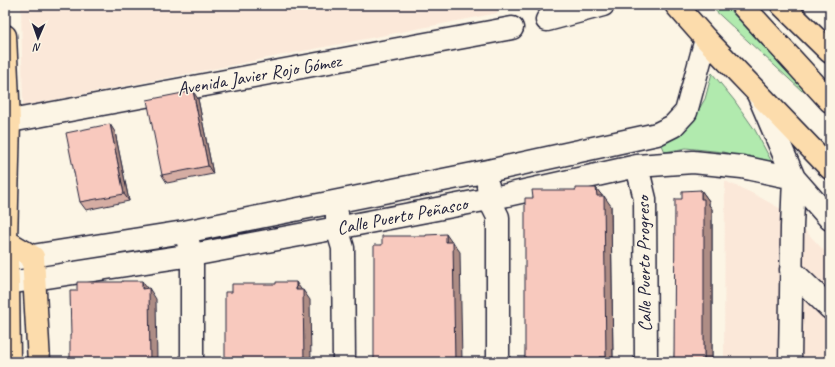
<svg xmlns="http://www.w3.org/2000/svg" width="835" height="367" font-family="Caveat,sans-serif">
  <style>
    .built { fill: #fbe8d9 }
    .green { fill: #b1eaae; stroke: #6a8674 }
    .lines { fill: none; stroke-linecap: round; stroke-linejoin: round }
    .minor-casing { stroke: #22223b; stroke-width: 25 }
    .major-casing { stroke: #22223b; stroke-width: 25 }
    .minor { stroke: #fcf5e5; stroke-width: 22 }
    .major { stroke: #fcdcac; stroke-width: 22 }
    .wall { fill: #d5ada3; stroke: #22223b }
    .shaded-wall { fill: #ae8d85; stroke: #22223b }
    .building { fill: #f8c9be; stroke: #22223b }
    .labels { text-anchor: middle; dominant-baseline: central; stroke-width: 3; stroke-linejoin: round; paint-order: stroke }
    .street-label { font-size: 19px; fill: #22223b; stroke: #fcf5e5 }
  </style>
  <rect width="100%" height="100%" fill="#fcf5e5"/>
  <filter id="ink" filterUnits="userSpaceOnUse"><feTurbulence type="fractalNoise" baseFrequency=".025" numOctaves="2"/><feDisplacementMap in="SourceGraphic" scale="8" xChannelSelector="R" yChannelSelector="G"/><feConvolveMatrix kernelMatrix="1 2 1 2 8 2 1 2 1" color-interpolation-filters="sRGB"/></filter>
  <g filter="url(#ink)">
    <path class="built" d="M21 5H497L498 13 23 106Z
      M725 181 754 194 783 210 800 225 830 257V362H724Z"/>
    <path class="green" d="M709 5H725L804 90 802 91Z
      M712 73 734 100 755 130 774 166 723 152 686 148 665 152 662 145 690 124 705 99Z"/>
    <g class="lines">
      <g class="minor-casing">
        <path id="minor" d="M547 20 603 5
          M758 94 794 178 830 219
          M5 122 512 28
          M637 166 645 199 646 362
          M488 186 489 199 498 217V362
          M337 214V228L343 248 344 362
          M188 242 192 255V362
          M13 259 184 232 488 171 657 134 673 126 686 112 706 39
          M791 270 830 308
          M8 283 192 255 337 228 489 199 637 166 693 162 742 167 794 178 792 227 790 362"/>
      </g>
      <g class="major-casing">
        <path id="major" d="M676 5 706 39 830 168
          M742 5 830 101
          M782 5 830 52
          M5 36 9 121 6 241 8 283 9 362
          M6 241 33 257 39 362"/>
      </g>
      <use href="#minor" class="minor"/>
      <use href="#major" class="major"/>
    </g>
    <path class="wall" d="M198 99 213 174 167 183 162 175Z
      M115 132 129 201 86 210 80 202Z
      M596 188 602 196 611 206 613 362H527L525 359 533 198 576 190Z
      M701 190 709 201V205L712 209V362H676L674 360 682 199Z"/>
    <path class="shaded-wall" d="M193 91 198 99 213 174 208 166Z
      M110 124 115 132 129 201 124 194Z
      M596 188 604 198V196L611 206 613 362H610L606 357Z
      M701 190 709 201V205L712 209V362H706L704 359Z
      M446 234 453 244V242L460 252 462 362H455L446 242Z
      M142 281 149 291V288L156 299 157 362H150Z
      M296 282 303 292V290L310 300 311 362H304Z
      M599 357 602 362H599Z"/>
    <path class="building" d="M193 91 208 166 162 175 147 100Z
      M110 124 124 194 80 202 66 133Z
      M576 188H596L597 196H604L606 357H599V362H532V359H525V198H533L532 190H576Z
      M701 190V199H704V359H701V362H681V360H674L675 199H682V191Z
      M446 234V242H453L455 362H374V245H382V236H426V235Z
      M122 281H142V289L149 288 150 362H70V335H71L70 291H77V282H122Z
      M276 282H296V290H303L304 362H225V292H232V284H276Z"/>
  </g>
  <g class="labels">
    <g class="street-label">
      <text transform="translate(259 75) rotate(-10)">Avenida Javier Rojo Gómez</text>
      <text transform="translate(402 216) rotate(-11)">Calle Puerto Peñasco</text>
      <text transform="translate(644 264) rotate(-91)">Calle Puerto Progreso</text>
    </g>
  </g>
  <rect width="835" height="367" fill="none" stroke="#fcf5e5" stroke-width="20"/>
  <rect x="10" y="10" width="815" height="347" fill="none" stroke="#22223b" stroke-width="1.5" filter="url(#ink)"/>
  <g transform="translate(38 38) rotate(182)" stroke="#fcf5e5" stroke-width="3" paint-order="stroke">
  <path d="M0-3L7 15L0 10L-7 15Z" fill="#22223b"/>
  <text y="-6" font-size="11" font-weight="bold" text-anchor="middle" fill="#22223b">N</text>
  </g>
</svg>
